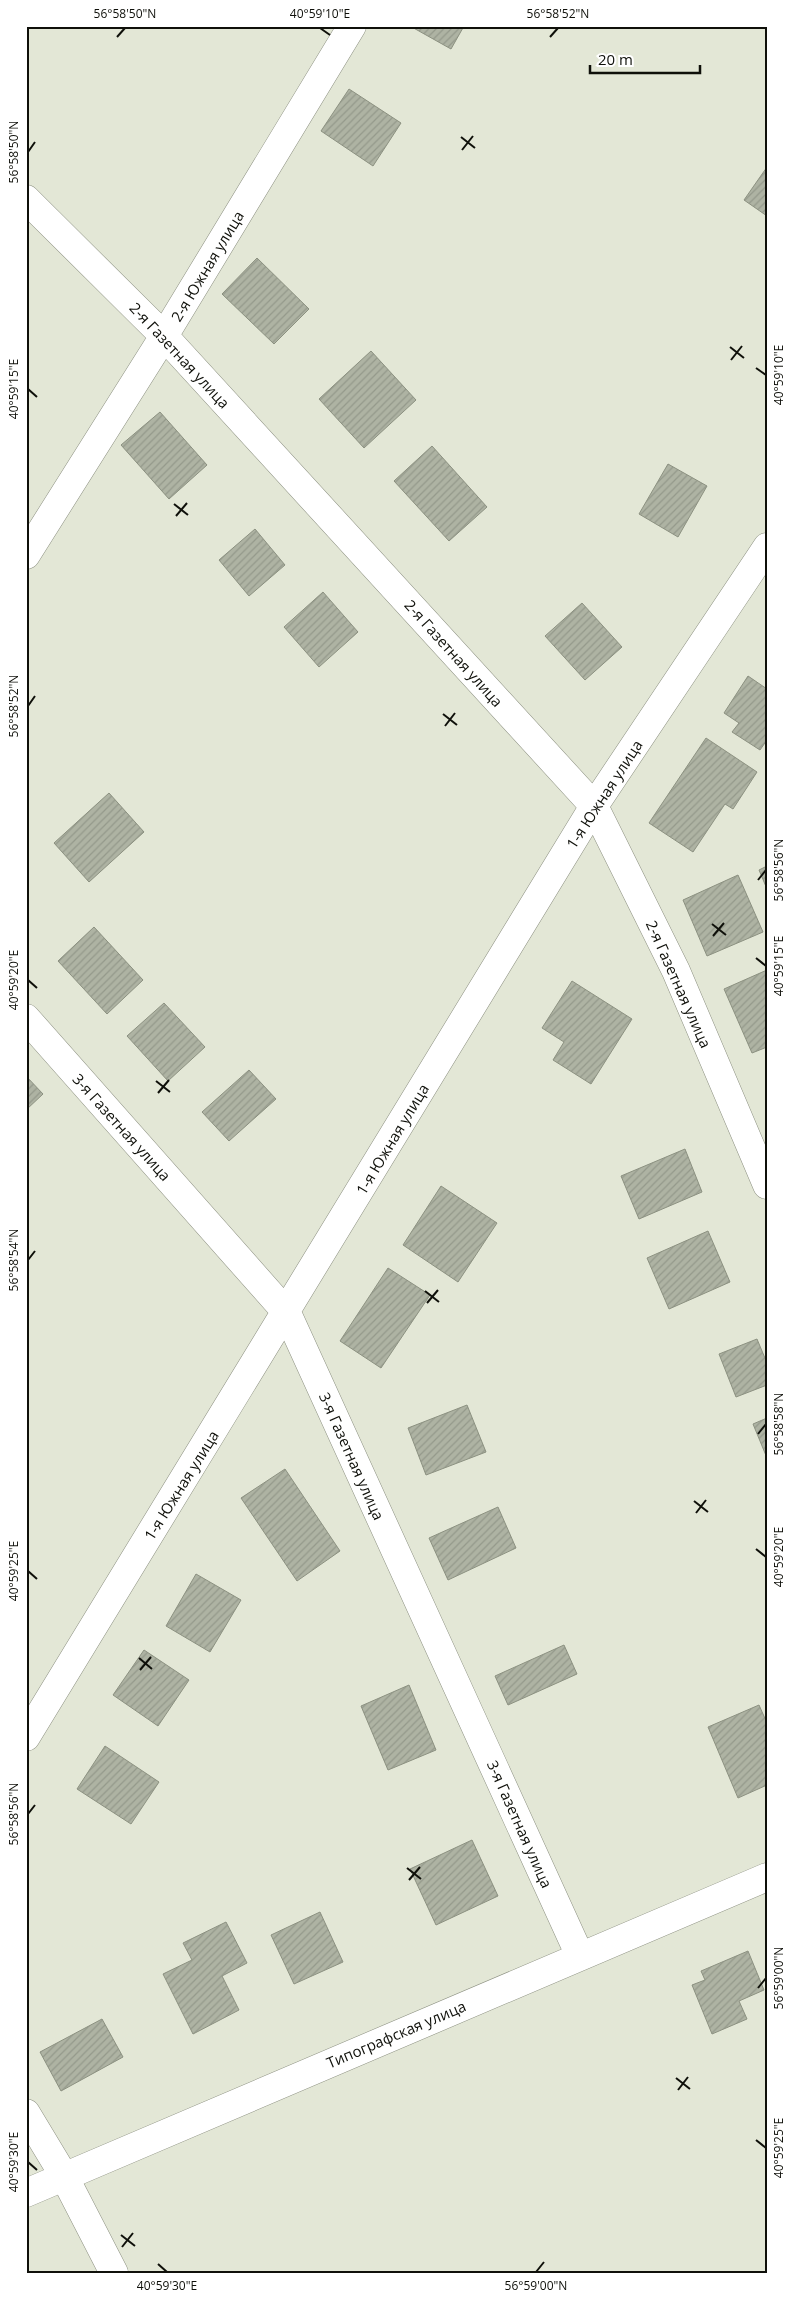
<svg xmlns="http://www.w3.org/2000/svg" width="793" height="2299" font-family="'Open Sans',sans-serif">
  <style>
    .building { fill: url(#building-hatch); stroke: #8c9181 }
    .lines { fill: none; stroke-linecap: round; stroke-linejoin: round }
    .street-casing { stroke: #8c9081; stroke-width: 29 }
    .street { stroke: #fff; stroke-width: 28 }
    .ticks { fill: none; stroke: #0f100a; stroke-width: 2 }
    .labels { text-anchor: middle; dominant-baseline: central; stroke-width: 4; stroke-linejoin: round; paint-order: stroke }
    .street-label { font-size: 15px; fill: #0f100a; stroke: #fff }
    .neatline { fill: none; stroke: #0f100a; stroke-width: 2 }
    .ticks-label { font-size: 12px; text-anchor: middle; fill: #0f100a }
  </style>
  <defs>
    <pattern id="building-hatch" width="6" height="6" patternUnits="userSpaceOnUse" patternTransform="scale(1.25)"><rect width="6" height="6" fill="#aeb3a3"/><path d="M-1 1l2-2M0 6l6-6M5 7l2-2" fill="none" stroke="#94998b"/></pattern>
  </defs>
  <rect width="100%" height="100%" fill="#e3e7d6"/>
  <path class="building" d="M410 26H464L451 49Z
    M349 89 401 123 373 166 321 131Z
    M767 167V216L744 200Z
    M257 258 309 309 274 344 222 294Z
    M371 351 416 400 364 448 319 399Z
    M160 412 207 465 169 499 121 445Z
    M432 446 487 507 449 541 394 481Z
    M668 464 707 486 678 537 639 514Z
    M255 529 285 565 249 596 219 560Z
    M323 592 358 632 319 667 284 627Z
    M582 603 622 647 585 680 545 636Z
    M748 676 767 689V740L760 750 732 732 739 723 724 713Z
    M706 738 757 772 733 809 725 804 693 852 649 823Z
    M109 793 144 832 89 882 54 843Z
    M767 866V889L759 870Z
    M738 875 763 932 707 956 683 900Z
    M94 927 143 980 107 1014 58 961Z
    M767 970V1047L752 1053 724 989Z
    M572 981 632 1019 591 1084 553 1060 564 1042 542 1028Z
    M164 1003 205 1047 168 1081 127 1036Z
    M249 1070 276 1099 229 1141 202 1112Z
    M26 1076 43 1094 26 1110Z
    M685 1149 702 1192 639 1219 621 1176Z
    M441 1186 497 1223 458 1282 403 1245Z
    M708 1231 730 1282 669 1309 647 1258Z
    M388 1268 430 1295 381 1368 340 1341Z
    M757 1339 767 1363V1385L736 1397 719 1354Z
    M467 1405 486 1452 426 1475 408 1428Z
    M767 1418V1458L753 1424Z
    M285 1469 340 1551 297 1581 241 1498Z
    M498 1507 516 1548 448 1580 429 1538Z
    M196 1574 241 1600 210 1652 166 1626Z
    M564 1645 577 1674 508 1705 495 1676Z
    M144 1650 189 1680 158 1726 113 1695Z
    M409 1685 436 1750 388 1770 361 1706Z
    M759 1705 767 1723V1785L738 1798 708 1727Z
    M105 1746 159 1782 131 1824 77 1789Z
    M472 1840 498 1896 436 1925 410 1869Z
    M320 1912 343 1962 294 1984 271 1935Z
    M226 1922 247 1963 222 1976 239 2010 193 2034 163 1974 192 1960 183 1943Z
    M748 1951 764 1990 739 2001 747 2019 712 2034 692 1985 705 1980 701 1971Z
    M102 2019 123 2057 61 2091 40 2052Z"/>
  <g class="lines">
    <g class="street-casing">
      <path id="street" d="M26 199 164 336 594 806 676 971 767 1185
        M26 555 164 336 352 26
        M26 1018 287 1313 580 1956
        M26 1737 594 806 767 547
        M26 2113 64 2176 114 2273
        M26 2193 767 1877"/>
    </g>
    <use href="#street" class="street"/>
  </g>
  <path class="ticks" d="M320 28 330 35M117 37 125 28M550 37 558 28M461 137 475 148M462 150 473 136M28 152 35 142M730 347 744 358M731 360 742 346M756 368 766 375M28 389 37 397M174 504 188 515M176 516 187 503M28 706 35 696M443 714 457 725M445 726 455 713M758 880 766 870M712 924 726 935M713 936 724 923M756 958 766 966M28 980 37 988M156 1081 170 1092M158 1093 169 1080M28 1260 35 1251M425 1291 439 1302M427 1303 438 1290M758 1434 766 1424M694 1501 708 1512M696 1513 706 1500M756 1549 766 1557M28 1571 37 1579M139 1658 152 1669M140 1670 151 1657M28 1814 35 1805M407 1868 421 1879M409 1880 420 1867M758 1988 766 1978M676 2078 690 2089M678 2090 688 2077M756 2140 766 2148M28 2162 37 2170M121 2235 135 2246M122 2247 133 2233M158 2264 167 2272M536 2272 544 2262"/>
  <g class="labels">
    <g class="street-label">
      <text transform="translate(207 266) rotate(-59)">2-я Южная улица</text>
      <text transform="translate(180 355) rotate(47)">2-я Газетная улица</text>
      <text transform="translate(454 653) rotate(48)">2-я Газетная улица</text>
      <text transform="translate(604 794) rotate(-57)">1-я Южная улица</text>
      <text transform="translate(679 984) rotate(66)">2-я Газетная улица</text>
      <text transform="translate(122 1127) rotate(48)">3-я Газетная улица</text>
      <text transform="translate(392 1139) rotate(-59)">1-я Южная улица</text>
      <text transform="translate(352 1456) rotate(66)">3-я Газетная улица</text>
      <text transform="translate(181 1485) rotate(-58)">1-я Южная улица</text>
      <text transform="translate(520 1824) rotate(66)">3-я Газетная улица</text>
      <text transform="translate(396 2034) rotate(-23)">Типографская улица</text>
    </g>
  </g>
  <rect width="793" height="2299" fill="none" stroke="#ffffff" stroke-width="55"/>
  <path d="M590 65v8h110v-8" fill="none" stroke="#0f100a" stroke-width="2.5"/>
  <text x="598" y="65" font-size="15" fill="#0f100a" stroke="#ffffff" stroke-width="4" paint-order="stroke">20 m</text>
  <rect x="28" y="28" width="738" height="2244" class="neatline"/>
  <g class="ticks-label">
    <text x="125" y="18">56°58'50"N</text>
    <text x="320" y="18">40°59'10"E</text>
    <text x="558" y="18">56°58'52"N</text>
    <text transform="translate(14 152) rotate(-90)" y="4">56°58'50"N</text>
    <text transform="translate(779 375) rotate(-90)" y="4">40°59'10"E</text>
    <text transform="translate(14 389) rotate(-90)" y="4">40°59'15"E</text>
    <text transform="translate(14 706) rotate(-90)" y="4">56°58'52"N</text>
    <text transform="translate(779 870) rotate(-90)" y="4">56°58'56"N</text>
    <text transform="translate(779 966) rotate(-90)" y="4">40°59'15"E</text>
    <text transform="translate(14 980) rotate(-90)" y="4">40°59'20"E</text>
    <text transform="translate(14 1260) rotate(-90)" y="4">56°58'54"N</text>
    <text transform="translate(779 1424) rotate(-90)" y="4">56°58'58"N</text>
    <text transform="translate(779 1557) rotate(-90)" y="4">40°59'20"E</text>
    <text transform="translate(14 1571) rotate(-90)" y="4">40°59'25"E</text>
    <text transform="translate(14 1814) rotate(-90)" y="4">56°58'56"N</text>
    <text transform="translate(779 1978) rotate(-90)" y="4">56°59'00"N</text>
    <text transform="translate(779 2148) rotate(-90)" y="4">40°59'25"E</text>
    <text transform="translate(14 2162) rotate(-90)" y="4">40°59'30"E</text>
    <text x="167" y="2290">40°59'30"E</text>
    <text x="536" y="2290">56°59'00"N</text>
  </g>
</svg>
